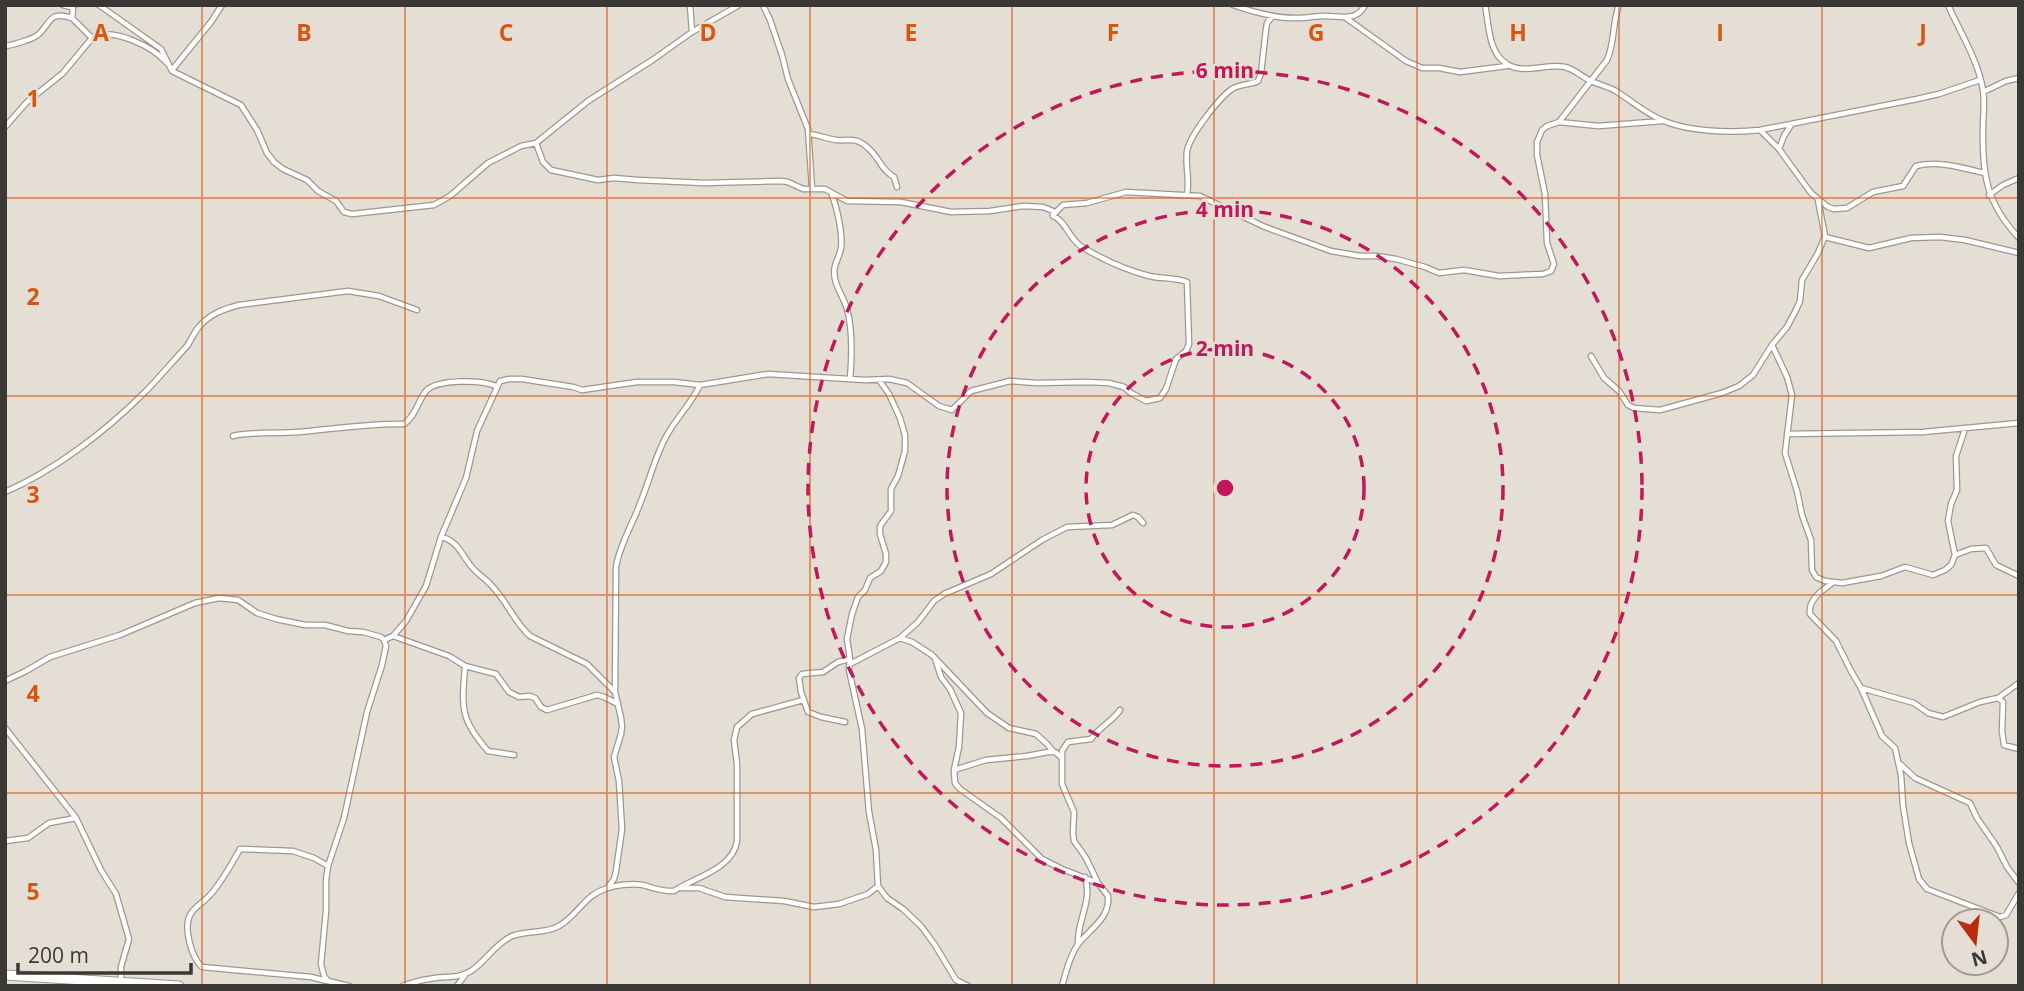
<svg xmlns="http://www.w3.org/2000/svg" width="2024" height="991" font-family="'Open Sans',sans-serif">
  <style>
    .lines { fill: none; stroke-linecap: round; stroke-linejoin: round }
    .street-casing { stroke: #9d988f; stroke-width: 7 }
    .highway-casing { stroke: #9d988f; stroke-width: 11 }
    .street { stroke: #fff; stroke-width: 4.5 }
    .highway { stroke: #fff; stroke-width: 9 }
    .grid { fill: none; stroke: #d75610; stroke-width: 2; stroke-opacity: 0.55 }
    .ring { fill: none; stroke: #c2185b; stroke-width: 3.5; stroke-dasharray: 12 9 }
    .grid-label { font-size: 23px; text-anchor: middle; font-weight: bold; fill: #d75610; stroke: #e4ded4; stroke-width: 5; stroke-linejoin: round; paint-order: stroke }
    .centre { fill: #c2185b; stroke: #e4ded4; stroke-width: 3.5 }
    .ring-label { font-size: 21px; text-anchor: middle; font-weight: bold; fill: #c2185b; stroke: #e4ded4; stroke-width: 5; stroke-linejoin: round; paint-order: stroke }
  </style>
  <rect width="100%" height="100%" fill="#e4ded4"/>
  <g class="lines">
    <g class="street-casing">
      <path id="street" d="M63 5 71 7 75 5
        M99 5 161 49 172 71 241 105 257 130 267 153 274 162 283 169 307 180 318 191 336 201 344 212 352 214 434 205 450 196 488 163 521 146 536 143
        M690 5 692 32
        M763 5 770 20 782 55 788 79 808 129 812 188
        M1233 5C1253 12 1276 19 1298 18 1307 18 1316 16 1325 16 1341 16 1357 22 1365 5
        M1485 5C1489 24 1488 53 1507 64 1523 75 1547 63 1565 67 1574 69 1581 76 1589 80 1597 84 1606 86 1614 90 1631 100 1646 114 1664 121 1690 132 1732 133 1760 130L1917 99 1939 94 1980 80
        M1948 5C1961 34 1978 60 1983 90 1985 102 1983 116 1983 128 1982 174 1986 203 2019 238
        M71 7 73 8 72 18 92 38
        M1346 18 1406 61 1422 68H1439L1460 72 1507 66
        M5 46C13 45 34 39 39 34 52 21 49 11 72 18
        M172 70 211 22 222 5
        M1983 92 2006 81 2019 78
        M1559 122 1607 60C1615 43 1612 23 1619 5
        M5 127 27 102 63 73 92 38C113 27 152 46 167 63
        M1761 131 1779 149 1811 193 1828 207 1834 209 1847 208 1873 192 1903 186 1916 166C1938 160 1963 168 1984 173
        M809 134C819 135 827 139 837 140 851 141 856 137 868 148 880 158 880 169 894 177L897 187
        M1779 149 1784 136 1791 125
        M1187 194C1190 180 1185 165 1187 151 1190 135 1219 98 1232 89 1240 84 1250 85 1258 81L1261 73 1266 29 1267 23 1272 17
        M832 195C837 208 843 234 841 248 839 260 832 264 835 279 837 289 844 298 847 309 853 331 852 356 850 379
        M1989 195 2003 185 2019 178
        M1053 215 1063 205 1087 203 1126 192 1200 196 1265 227 1331 251 1360 256H1376L1396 259 1425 267 1439 273 1464 270 1499 276 1543 274 1551 271 1554 264 1547 243 1545 194 1537 155V142L1542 130 1547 126 1559 122 1598 126 1663 121
        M1825 237 1869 248 1911 238 1940 237 1965 240 2019 253
        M1772 345 1787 377 1792 395 1785 453 1797 491 1802 515 1811 540 1812 570 1816 577 1825 581 1842 583 1881 576 1905 567 1933 575 1945 570 1951 565 1955 555 1948 521 1951 504 1957 490 1956 456 1965 429
        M1591 356 1604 378 1619 391 1628 405 1634 408 1660 410 1722 393 1739 386 1753 375 1772 345 1787 327 1796 310 1800 301 1802 280 1818 253 1825 236 1818 200
        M879 380 889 394 900 418 905 435V451L898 476 891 489V511L880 526V534L886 554V562L881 571 870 578 865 590 858 597 852 614 847 639 850 659 849 670 862 729 869 812 876 850 878 886 887 898 903 909 921 926 935 945 956 980 968 986
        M1787 434 1923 432 2019 423
        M233 436C255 431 277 434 299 432 334 429 369 423 404 424 415 417 418 401 426 391 436 379 485 379 497 387
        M5 492C54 471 106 431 144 393 158 379 173 361 187 346 191 340 194 333 198 328 209 314 224 309 239 305L348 291 379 296 417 310
        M441 537C457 540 462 555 471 566 477 574 485 578 491 585 507 601 514 622 530 636L587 664 615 692
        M1955 555 1971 549 1986 548 1996 565 2019 576
        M1831 584C1821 591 1808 600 1810 614L1836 641 1851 671 1861 688 1914 703 1928 713 1943 717 1980 702 1998 698 2019 683
        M393 636 449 656 465 666 496 674 509 692 519 697 529 696 535 698 541 707 547 710 597 695 604 697 618 704
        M900 638 912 642 932 655 987 713 1009 728 1036 734 1047 744 1053 751
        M935 658 941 677 950 689 961 713 959 747 954 770 955 783 960 789 1001 818 1042 859 1062 869 1098 883 1108 896C1110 918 1092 927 1079 943 1070 955 1066 972 1062 986
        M850 664 900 638 918 622 934 601 944 594 991 574 1042 540 1067 527 1112 525 1133 515 1138 517 1143 523
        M465 666C462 707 459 718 488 751L514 755
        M5 681 26 671 50 657 120 635 195 603 219 598 238 600 257 613 276 619 305 625H325L348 631 363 632 381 637 384 640
        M1861 688 1882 736 1895 748 1901 775 1903 806 1909 843 1919 879 1927 889 2000 917 2006 915 2019 893
        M1998 698 2003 702 2002 731 2004 745 2019 749
        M845 722 821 717 808 712 801 692 799 678 802 674 823 672 838 662 850 659
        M5 728 76 818 101 870 116 894 129 939 121 967V982
        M1900 764 1915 778 1970 803 1977 818 1997 847 2007 867 2019 883
        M954 770 986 760 1027 756 1048 752H1055L1061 757
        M5 841 28 838 49 823 76 818
        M1097 881 1086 858 1074 841 1073 833 1074 812 1062 784V751L1068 742 1091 739C1099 727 1112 722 1120 710
        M608 887 614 879 616 871 622 829 619 781 614 757 621 734 622 726 621 718 615 692 616 567C620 543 633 524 641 501 650 479 655 456 667 435 677 417 691 404 700 385
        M681 888H699L725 897 784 901 814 907 839 904 868 894 878 886
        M1078 944C1077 920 1093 901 1085 877
        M327 981 311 977 202 967C192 958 183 929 190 915 194 907 204 902 210 895 222 882 231 865 240 849L293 851 314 858 328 866
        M349 986 328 981 324 976 321 964 326 911V880L328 866 344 818 367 712 382 665 386 646 384 640 393 636 406 621 426 586 441 537 466 478 477 431 500 381 509 379H522L573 387 582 390 637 382H674L700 385 768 374 865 380 889 379 907 383 939 406 952 410 971 391 1010 381 1037 383 1086 382 1109 383 1124 387 1131 393 1146 401 1160 398 1166 389 1176 359 1186 351 1189 344 1187 282C1174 277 1161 279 1149 276 1126 270 1102 259 1082 247 1069 239 1066 221 1053 216V211L1043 207 1023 206 990 211 951 212 901 202 847 201 825 189H803L788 182 781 181 704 183 638 180 614 178 598 180 551 170 543 162 536 143 588 101 654 59 692 32 739 5
        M402 986C411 983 420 980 429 979 443 976 458 979 471 971 486 961 495 944 512 936 528 930 545 934 559 926 577 916 585 895 605 889 615 885 632 883 643 885 653 888 663 892 674 891 695 877 733 869 737 841V764L734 740 737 727 752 714 803 700
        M457 986 465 975"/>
    </g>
    <g class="highway-casing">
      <path id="highway" d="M5 975 179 986"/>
    </g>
    <use href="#street" class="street"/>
    <use href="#highway" class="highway"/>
  </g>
  <path class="grid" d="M202 5V986M405 5V986M607 5V986M810 5V986M1012 5V986M1214 5V986M1417 5V986M1619 5V986M1822 5V986M5 198H2019M5 396H2019M5 595H2019M5 793H2019"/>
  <g class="ring">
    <circle cx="1225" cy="488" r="139"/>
    <circle cx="1225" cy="488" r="278"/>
    <circle cx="1225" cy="488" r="417"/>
  </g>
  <g class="grid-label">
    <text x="101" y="41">A</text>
    <text x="304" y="41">B</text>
    <text x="506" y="41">C</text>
    <text x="708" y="41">D</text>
    <text x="911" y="41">E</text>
    <text x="1113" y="41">F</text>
    <text x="1316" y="41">G</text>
    <text x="1518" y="41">H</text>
    <text x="1720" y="41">I</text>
    <text x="1923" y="41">J</text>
    <text x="33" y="107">1</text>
    <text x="33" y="305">2</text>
    <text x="33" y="503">3</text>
    <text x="33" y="702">4</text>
    <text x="33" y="900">5</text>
  </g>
  <circle cx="1225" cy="488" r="10" class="centre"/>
  <g class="ring-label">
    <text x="1225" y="78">6 min</text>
    <text x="1225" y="217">4 min</text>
    <text x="1225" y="356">2 min</text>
  </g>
  <rect width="2024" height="991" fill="none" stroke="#3a3834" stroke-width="14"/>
  <g transform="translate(1975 942) rotate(165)"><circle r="33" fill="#e4ded4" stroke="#a09c94" stroke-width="2"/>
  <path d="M0-5L12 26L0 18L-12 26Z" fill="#b82d0e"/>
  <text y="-10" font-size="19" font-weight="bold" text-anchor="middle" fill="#3a3834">N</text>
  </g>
  <path d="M18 963v10h173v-10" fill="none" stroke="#3a3834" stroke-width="3.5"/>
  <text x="28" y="963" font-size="21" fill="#3a3834" stroke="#e4ded4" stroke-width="5" paint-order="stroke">200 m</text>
</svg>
